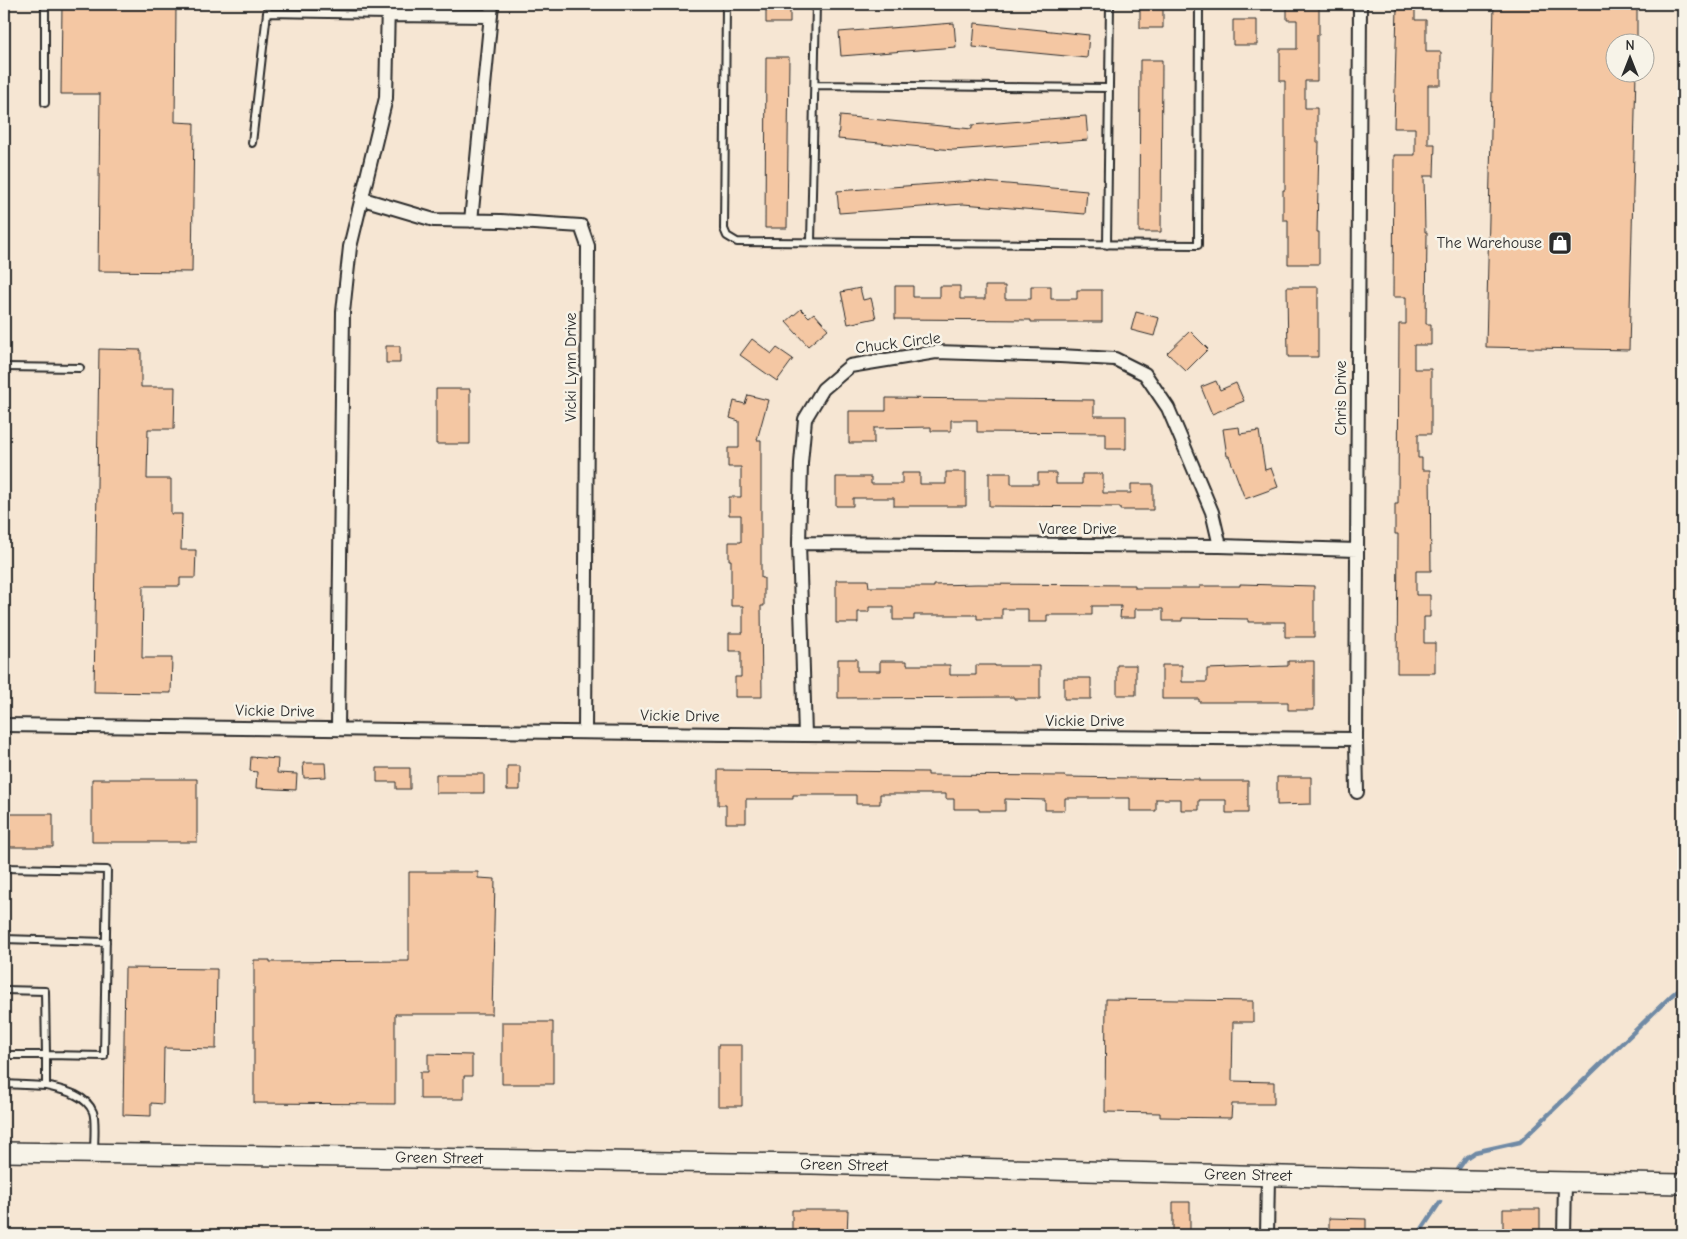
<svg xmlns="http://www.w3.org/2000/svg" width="1687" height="1239" font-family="'Comic Neue',sans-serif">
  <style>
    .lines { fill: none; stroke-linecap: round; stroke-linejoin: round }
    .stream { stroke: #6f8aa5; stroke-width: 4.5 }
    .building { fill: #f4c7a3; stroke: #2b2b2b }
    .lane-casing { stroke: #2b2b2b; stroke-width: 10 }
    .street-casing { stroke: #2b2b2b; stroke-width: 16 }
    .secondary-casing { stroke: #2b2b2b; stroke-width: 22 }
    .lane { stroke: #f7f3e8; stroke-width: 6 }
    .street { stroke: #f7f3e8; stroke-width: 12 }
    .secondary { stroke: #f7f3e8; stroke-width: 19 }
    .labels { text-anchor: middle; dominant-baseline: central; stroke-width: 5; stroke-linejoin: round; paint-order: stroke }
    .poi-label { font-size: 16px; fill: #2b2b2b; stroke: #f7f3e8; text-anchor: end }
    .street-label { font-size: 16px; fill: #2b2b2b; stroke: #f7f3e8 }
  </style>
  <rect width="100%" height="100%" fill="#f6e6d3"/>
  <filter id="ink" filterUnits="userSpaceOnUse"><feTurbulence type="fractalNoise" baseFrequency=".02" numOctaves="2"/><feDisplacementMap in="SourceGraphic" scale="10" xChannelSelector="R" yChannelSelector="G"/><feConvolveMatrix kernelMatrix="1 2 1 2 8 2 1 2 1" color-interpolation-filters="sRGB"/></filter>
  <g filter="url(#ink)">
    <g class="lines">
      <path class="stream" d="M1456 1175 1459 1168 1466 1158 1475 1152 1520 1142 1672 995 1683 986
        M1418 1235 1440 1202"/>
    </g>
    <path class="building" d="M62 4 176 5 175 122 194 123 192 272 98 271 100 94H61Z
      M766 4H790V23H766Z
      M1140 4H1163V28H1140Z
      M1287 4H1319V35H1317V81H1305V108H1317V142H1319L1317 232H1319V264H1288V220H1283V190H1285V81H1280V49H1297V20H1287Z
      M1494 4H1637V42H1614V72H1636L1629 350 1486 347Z
      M1397 6H1415V20H1426V52H1441V85H1428V144H1435L1434 176H1424L1425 232H1427L1426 324H1431V345H1414V369H1431V434H1418V458H1422V470H1430L1431 571H1416V595H1430V617H1424V643H1435V673H1397L1398 534H1395V504H1398L1399 324H1406V297H1393L1394 155H1415V128H1394Z
      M1233 20H1257V45H1233Z
      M954 23 956 47 841 56 839 32Z
      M975 23 1089 35 1087 58 973 47Z
      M766 57H789L787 228H765Z
      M1140 60H1162L1161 232H1139Z
      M840 116 972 129V125L1086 116 1088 140 953 150 838 139Z
      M973 181 1087 191 1085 214 963 204 839 213 837 191Z
      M895 286H913V297H940V286H960V299H985V286H1005V299H1031V286H1051V299H1077V290H1102V322H1031V320L895 319Z
      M1287 287H1318V357H1288Z
      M860 288 863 300 871 298 876 318 848 324 841 292Z
      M801 309 809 317 814 313 828 329 808 346 786 322Z
      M1136 312 1159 318 1154 336 1131 330Z
      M1190 331 1208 349 1186 371 1167 353Z
      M752 339 772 354 777 348 793 359 777 381 740 355Z
      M386 346H400V363H386Z
      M99 349 141 350V387H175L174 429H148L147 479H171V514H182L181 550H196L195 578H180V586H143L142 658H172L171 693 94 692Z
      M1216 381 1220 390 1236 383 1244 401 1212 414 1201 387Z
      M436 389H470V444H436Z
      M748 395 768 400 757 440H761V578H764V606H761L762 697H735V677H741V651H729V633H743V606H731V560H729V542H741V515H729V497H741V467H728V448H739V421L730 418 734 401 745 404Z
      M886 398 1094 400V416H1126V449H1106V433L977 432V420H951V431H931V427L874 428V443H849V411H886Z
      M1239 427 1240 434 1259 431 1265 470 1271 468 1278 487 1245 499 1229 456H1227L1223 429Z
      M946 472H966V506H894V498H853V506H836V477H871V484H902V473H920V484H946Z
      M989 473H1011V484H1038V473H1056V484H1082V474H1103V493H1131V484H1153V510H1120V507L989 506Z
      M836 580H868L869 587H934V585L977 584 1135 585V588H1200V586H1240V584L1314 586V637H1285V622H1248V619L1182 618V621H1163V609H1135V618H1120L1121 606H1092V615H1047V622H1028V609H1002V619H977V615H914V620H893V607H869V612H858V623H836Z
      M838 659H857V671H880V661H907V665H950V675H976V665H995V666H1040V699H1014V697L838 698Z
      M1288 661H1314V710H1288V702H1199V699H1162V665H1182V682H1207V669L1288 666Z
      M1117 665H1136V695H1117Z
      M1064 678H1091V699H1064Z
      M251 757 278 759 277 773 297 774 296 790 256 788 257 772 250 771Z
      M303 763H325L326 777 304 778Z
      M507 766H520V790H507Z
      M377 768H410V789H396V782H377Z
      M718 770 928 772V775L1065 776V777L1199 779V781H1248V813H1226V800H1199V810H1181V799H1156V811H1130V798H1065V810H1045V800L1005 799V811H979V809H954V799H946V794H880V804H856V795H793V799H746V823H726V805H718Z
      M436 774H484V793H436Z
      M1277 777H1311V804L1277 805Z
      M92 779H197V842H92Z
      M4 814H53V847H4Z
      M409 872H478V878L495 879 492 1014H395V1104L254 1103V960H270V962L409 961Z
      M125 968 217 969 216 1049 164 1048 163 1104 151 1103V1116L123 1115Z
      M1106 999 1253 1001V1022H1233L1232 1081 1274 1082V1104H1232L1231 1118 1160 1117V1113L1105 1112Z
      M502 1022H553V1084H502Z
      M718 1045H742V1106H718Z
      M428 1054 472 1055V1076H464V1099H420V1072H428Z
      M1173 1202H1190V1235H1173Z
      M1503 1209H1540V1235H1503Z
      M792 1210H848L847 1235H792Z
      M1329 1218 1366 1219V1235H1329Z"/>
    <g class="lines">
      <g class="lane-casing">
        <path id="lane" d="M726 4 724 229 727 236 737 242 1198 245 1199 4
          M268 13 388 15
          M815 85 1108 88
          M45 103V4
          M252 143 268 4
          M811 242 816 4
          M1107 245 1110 4
          M4 367 80 368
          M4 868 107 870 104 1056 46 1055 45 991 4 990
          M4 939 106 942
          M4 1055H46V1086C62 1090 86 1094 93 1112 96 1120 94 1142 94 1152
          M4 1084 46 1086"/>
      </g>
      <g class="street-casing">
        <path id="street" d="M388 15 491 16
          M363 199 434 220 501 221 581 226 588 246 585 731
          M471 221 492 4
          M799 543 1220 546 1357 550
          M4 725 805 735 1356 739
          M338 728 343 312 350 247 386 98 388 4
          M805 735 799 543 801 463 805 419 823 389 850 366 936 352 1060 356 1115 359 1145 374 1168 408 1212 512 1220 546
          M1357 792 1356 739 1360 4
          M1267 1235 1268 1176
          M1564 1235 1565 1182"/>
      </g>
      <g class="secondary-casing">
        <path id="secondary" d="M4 1152 812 1164 1361 1178 1683 1184"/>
      </g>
      <use href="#lane" class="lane"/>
      <use href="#street" class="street"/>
      <use href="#secondary" class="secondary"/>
    </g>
  </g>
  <defs>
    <g id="shop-square" transform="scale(1.25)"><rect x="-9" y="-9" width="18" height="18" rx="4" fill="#2b2b2b" stroke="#f7f3e8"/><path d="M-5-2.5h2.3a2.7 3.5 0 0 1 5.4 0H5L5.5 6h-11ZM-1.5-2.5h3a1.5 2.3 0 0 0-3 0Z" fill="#fff"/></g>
  </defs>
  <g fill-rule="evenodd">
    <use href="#shop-square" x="1560" y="243"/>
  </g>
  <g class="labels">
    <g class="poi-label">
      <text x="1542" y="243">The Warehouse</text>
    </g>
    <g class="street-label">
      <text transform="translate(898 343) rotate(-7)">Chuck Circle</text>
      <text transform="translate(571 367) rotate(-90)">Vicki Lynn Drive</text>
      <text transform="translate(1341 398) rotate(-90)">Chris Drive</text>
      <text x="1078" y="529">Varee Drive</text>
      <text transform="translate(275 711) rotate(1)">Vickie Drive</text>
      <text transform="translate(680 716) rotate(1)">Vickie Drive</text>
      <text x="1085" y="721">Vickie Drive</text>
      <text transform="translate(439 1158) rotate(1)">Green Street</text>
      <text transform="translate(844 1165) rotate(1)">Green Street</text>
      <text transform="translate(1248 1175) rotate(1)">Green Street</text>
    </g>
  </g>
  <rect width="1687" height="1239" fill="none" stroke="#f7f3e8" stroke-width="20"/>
  <rect x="10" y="10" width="1667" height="1219" fill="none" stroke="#2b2b2b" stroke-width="2" filter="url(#ink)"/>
  <g transform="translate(1630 58)"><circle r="24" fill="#f7f3e8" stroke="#a5a39c"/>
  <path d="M0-4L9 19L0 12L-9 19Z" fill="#2b2b2b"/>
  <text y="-8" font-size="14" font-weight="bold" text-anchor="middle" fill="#2b2b2b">N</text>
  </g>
</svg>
